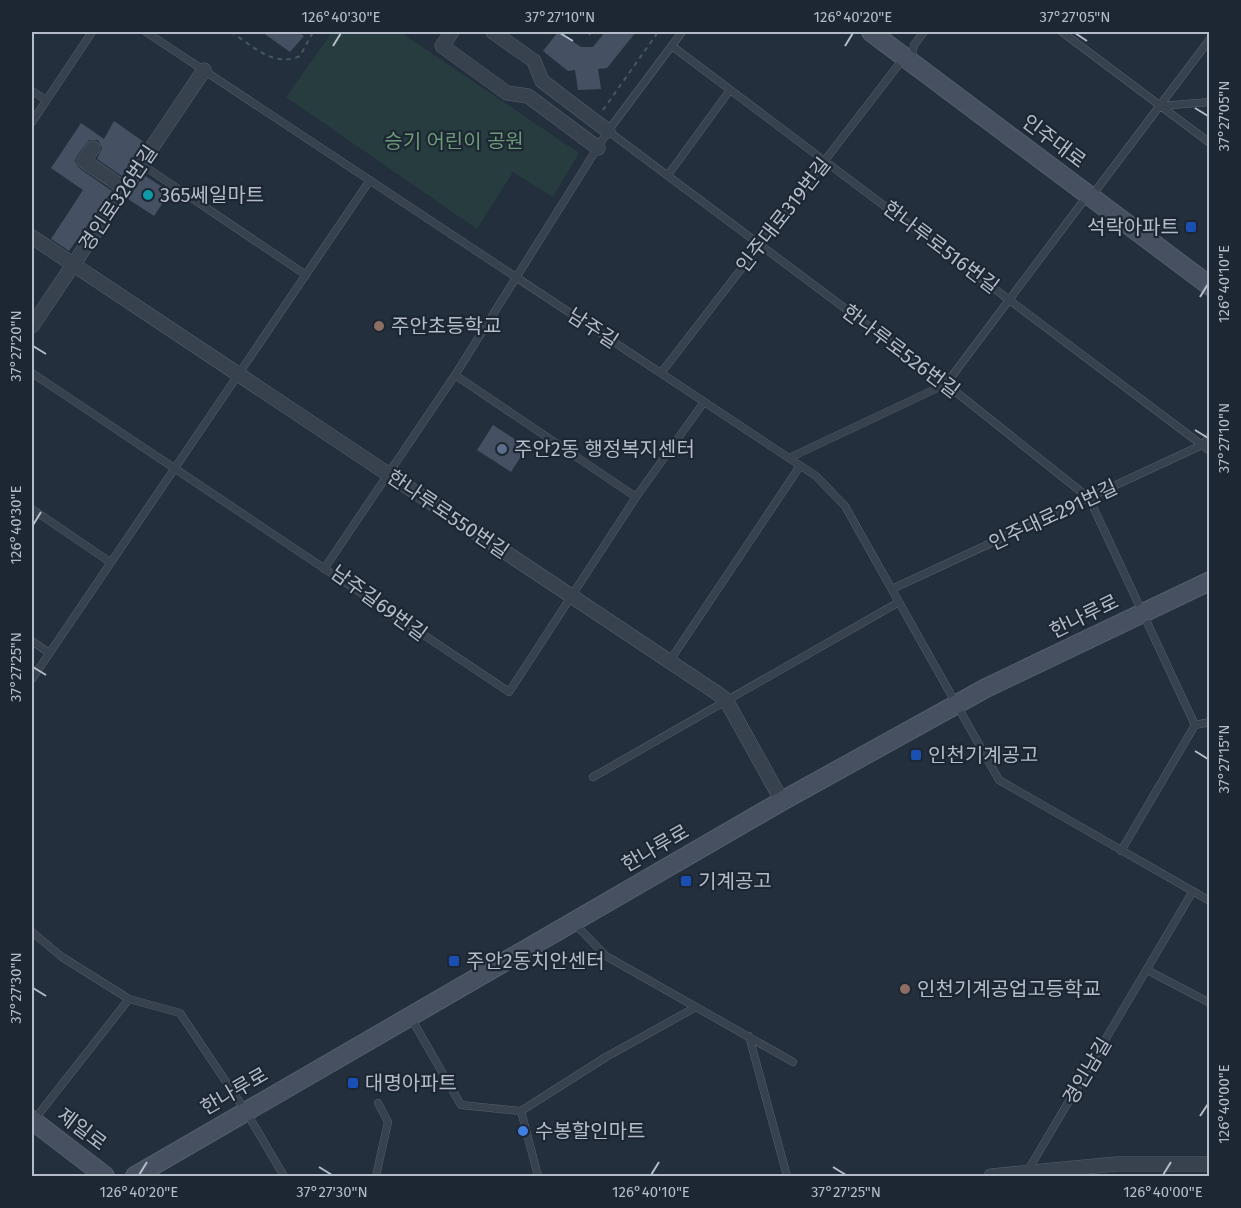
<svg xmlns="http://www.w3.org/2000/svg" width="1241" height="1208" font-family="'Fira Sans','Noto Sans KR',sans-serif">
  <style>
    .green { fill: #263c3f }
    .building { fill: #455162 }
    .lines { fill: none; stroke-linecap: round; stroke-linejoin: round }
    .lane-casing { stroke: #565f6c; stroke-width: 8 }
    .street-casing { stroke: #565f6c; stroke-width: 15 }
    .secondary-casing { stroke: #565f6c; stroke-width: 20 }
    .path { stroke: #44595c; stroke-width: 2; stroke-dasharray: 4.5 4.5; stroke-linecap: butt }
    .lane { stroke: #38414e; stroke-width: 7 }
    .street { stroke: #38414e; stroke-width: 14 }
    .secondary { stroke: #465061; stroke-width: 18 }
    .ticks { fill: none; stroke: #b4bcc9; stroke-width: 2 }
    .culture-dot { fill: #0f9aa8; stroke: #1d2633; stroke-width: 2 }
    .transit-dot { fill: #1a4fb4; stroke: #1d2633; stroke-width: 2 }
    .education-dot { fill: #8d6e63; stroke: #1d2633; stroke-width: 2 }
    .service-dot { fill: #5c6f8a; stroke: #1d2633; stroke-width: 2 }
    .shop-dot { fill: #3f7fe0; stroke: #1d2633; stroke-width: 2 }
    .labels { text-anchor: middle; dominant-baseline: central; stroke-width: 4.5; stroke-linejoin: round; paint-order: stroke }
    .park-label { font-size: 20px; fill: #6b9a76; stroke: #1d2633 }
    .street-label { font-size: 20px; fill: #b4bcc9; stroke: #1d2633 }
    .poi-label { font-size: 20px; fill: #b4bcc9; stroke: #1d2633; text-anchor: start }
    .neatline { fill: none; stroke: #b4bcc9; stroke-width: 2 }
    .ticks-label { font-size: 15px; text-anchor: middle; fill: #b4bcc9 }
  </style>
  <rect width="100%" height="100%" fill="#242f3e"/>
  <path class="green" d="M332 32H400L579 153 553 197 513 172 477 229 286 97Z"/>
  <path class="building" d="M262 32H298L304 36 290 52Z
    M558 32 581 47H593L605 32H636L607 68 598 69 601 89 578 90 575 70 568 71 543 51Z
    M114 121 144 142 122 176 97 159 102 148 98 140H89L77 156 75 161 79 168 112 191 69 251 51 239 83 190 51 168 81 123 104 139Z
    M144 175 170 192 154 216 128 199Z
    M493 425 527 447 511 472 477 450Z"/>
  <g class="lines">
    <g class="lane-casing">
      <path id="lane" d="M146 32 816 476 845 506 999 780 1210 901
        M1062 32 1210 143
        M672 46 1210 451
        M911 60 914 45 924 32
        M32 91 46 100
        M1160 106 1210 102
        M32 122 92 32
        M608 131 946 384 1089 498 1195 725 1121 851
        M141 164 306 275
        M668 175 730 90
        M1091 197 1210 39
        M32 373 509 692 636 497 704 402
        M661 373 903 59
        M455 375 636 497
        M789 458 946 384 1087 196
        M32 509 110 562
        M324 569 455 375 608 131 682 32
        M892 589 1202 445 1210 436
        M32 641 49 653
        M669 662 800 466
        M32 679 370 180
        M1195 725 1210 722
        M593 777 899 602
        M574 923 606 956 793 1062
        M32 932 62 957 129 999 180 1013 245 1110 284 1176
        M1147 970 1210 1003
        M411 1018 461 1105 521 1111 606 1057 696 1007
        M749 1036 787 1176
        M521 1111 538 1176
        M34 1120 129 999
        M1027 1172 1193 891
        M376 1176 388 1122 378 1103"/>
    </g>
    <g class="street-casing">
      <path id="street" d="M452 32 442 46 507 93 528 96 598 148
        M493 32 534 61 542 81 608 131
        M93 148 84 161 124 188
        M32 237 717 693 726 700 782 801
        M32 326 204 70
        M991 1176 1116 1164H1210"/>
    </g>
    <g class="secondary-casing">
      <path id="secondary" d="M871 32 1210 286
        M32 1120 105 1176
        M135 1176 782 801 986 688 1210 581"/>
    </g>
    <path class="path" d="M231 32C253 46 273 68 300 56L313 32
      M587 32 592 36 595 32
      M603 110 658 32"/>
    <use href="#lane" class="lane"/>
    <use href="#street" class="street"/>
    <use href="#secondary" class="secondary"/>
  </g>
  <path class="ticks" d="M560 33 573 41M1075 33 1087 41M333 46 341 33M845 46 853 33M1195 108 1208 116M1200 297 1208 284M33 346 46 354M1195 430 1208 438M33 525 41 512M33 667 46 675M1195 751 1208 759M33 988 46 996M1200 1116 1208 1104M319 1167 332 1175M833 1167 846 1175M139 1175 147 1162M651 1175 659 1162M1163 1175 1171 1162"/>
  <circle class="culture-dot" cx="148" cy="195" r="6"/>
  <g class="transit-dot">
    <rect x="1185" y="221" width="12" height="12" rx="3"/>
    <rect x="910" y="749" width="12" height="12" rx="3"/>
    <rect x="680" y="875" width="12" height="12" rx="3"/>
    <rect x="448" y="955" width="12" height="12" rx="3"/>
    <rect x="347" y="1077" width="12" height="12" rx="3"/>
  </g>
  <g class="education-dot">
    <circle cx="379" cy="326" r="6"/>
    <circle cx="905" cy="989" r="6"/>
  </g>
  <circle class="service-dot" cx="502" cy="449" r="6"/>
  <circle class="shop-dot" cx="523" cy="1131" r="6"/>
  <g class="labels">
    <g class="park-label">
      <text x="454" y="141">승기 어린이 공원</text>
    </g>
    <g class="street-label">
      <text transform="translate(1054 141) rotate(37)">인주대로</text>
      <text transform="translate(118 198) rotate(-56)">경인로326번길</text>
      <text transform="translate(783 215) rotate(-52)">인주대로319번길</text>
      <text transform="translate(941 247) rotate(37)">한나루로516번길</text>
      <text transform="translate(593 328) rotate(33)">남주길</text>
      <text transform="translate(901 351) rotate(37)">한나루로526번길</text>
      <text transform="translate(448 514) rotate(34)">한나루로550번길</text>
      <text transform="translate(1053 515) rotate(-25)">인주대로291번길</text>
      <text transform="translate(379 603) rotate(36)">남주길69번길</text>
      <text transform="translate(1084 616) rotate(-26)">한나루로</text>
      <text transform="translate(655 848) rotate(-30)">한나루로</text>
      <text transform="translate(1087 1071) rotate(-59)">경인남길</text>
      <text transform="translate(234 1091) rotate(-30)">한나루로</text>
      <text transform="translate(82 1129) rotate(37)">제일로</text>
    </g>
    <g class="poi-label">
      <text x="160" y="195">365쎄일마트</text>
      <text x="1179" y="227" text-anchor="end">석락아파트</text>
      <text x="391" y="326">주안초등학교</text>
      <text x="514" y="449">주안2동 행정복지센터</text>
      <text x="928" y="755">인천기계공고</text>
      <text x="698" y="881">기계공고</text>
      <text x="466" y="961">주안2동치안센터</text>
      <text x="917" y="989">인천기계공업고등학교</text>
      <text x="365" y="1083">대명아파트</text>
      <text x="535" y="1131">수봉할인마트</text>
    </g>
  </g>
  <rect width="1241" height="1208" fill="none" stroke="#1d2633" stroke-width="66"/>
  <rect x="33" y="33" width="1175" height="1142" class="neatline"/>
  <g class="ticks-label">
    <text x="341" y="22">126°40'30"E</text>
    <text x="560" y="22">37°27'10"N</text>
    <text x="853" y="22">126°40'20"E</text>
    <text x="1075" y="22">37°27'05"N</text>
    <text transform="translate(1224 116) rotate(-90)" y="5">37°27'05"N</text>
    <text transform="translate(1224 284) rotate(-90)" y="5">126°40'10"E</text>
    <text transform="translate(16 346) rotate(-90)" y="5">37°27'20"N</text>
    <text transform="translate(1224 438) rotate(-90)" y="5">37°27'10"N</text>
    <text transform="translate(16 525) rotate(-90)" y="5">126°40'30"E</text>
    <text transform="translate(16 667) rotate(-90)" y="5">37°27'25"N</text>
    <text transform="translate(1224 759) rotate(-90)" y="5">37°27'15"N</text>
    <text transform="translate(16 988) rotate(-90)" y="5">37°27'30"N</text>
    <text transform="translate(1224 1104) rotate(-90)" y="5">126°40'00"E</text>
    <text x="139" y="1197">126°40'20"E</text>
    <text x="332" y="1197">37°27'30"N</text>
    <text x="651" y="1197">126°40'10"E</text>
    <text x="846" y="1197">37°27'25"N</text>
    <text x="1163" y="1197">126°40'00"E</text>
  </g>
</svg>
